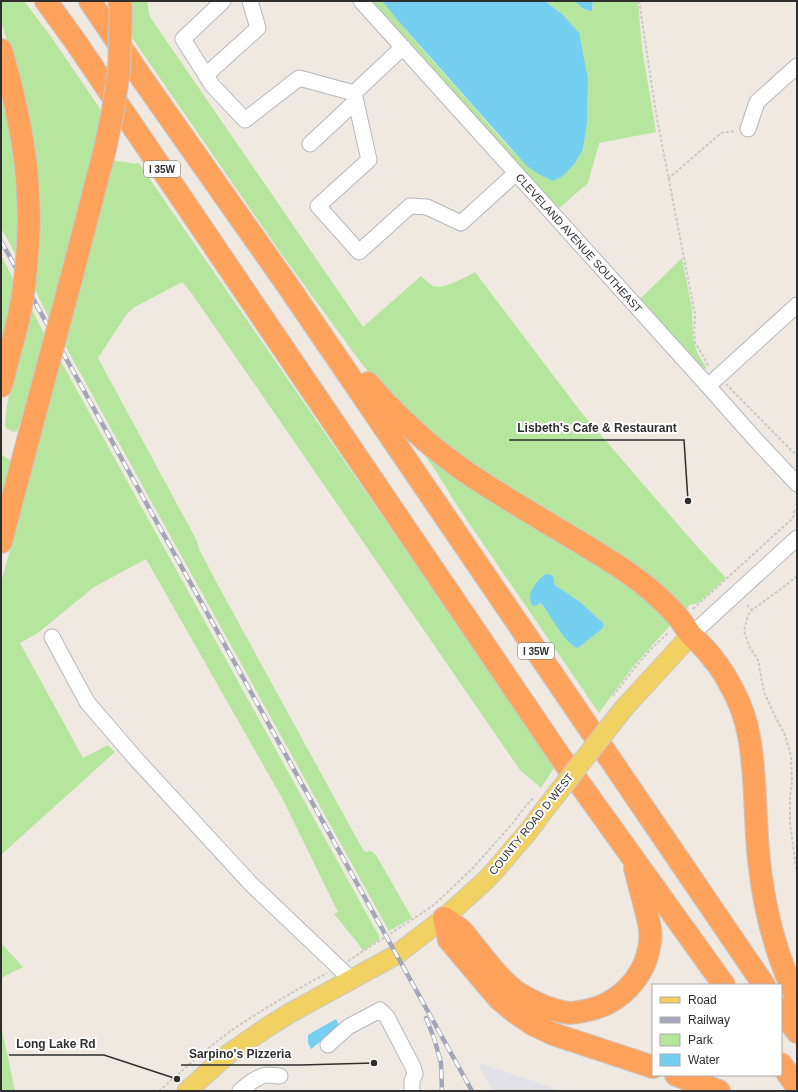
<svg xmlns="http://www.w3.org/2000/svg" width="798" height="1092" font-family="Arial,sans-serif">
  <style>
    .industrial { fill: #e3e1e8 }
    .green { fill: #b6e59e; fill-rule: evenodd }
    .water { fill: #75cff0 }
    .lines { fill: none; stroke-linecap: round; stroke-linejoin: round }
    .minor-casing { stroke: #b4b7c1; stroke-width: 17 }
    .major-casing { stroke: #c9c9c9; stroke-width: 21 }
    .highway-casing { stroke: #c9c9c9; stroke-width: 24 }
    .path { stroke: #c9c9c9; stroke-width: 2; stroke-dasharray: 3 2; stroke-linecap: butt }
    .minor { stroke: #fff; stroke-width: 15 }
    .major { stroke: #f2d163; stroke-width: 19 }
    .highway { stroke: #ffa35c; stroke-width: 22 }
    .rail-casing { stroke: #a3a6b8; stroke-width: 4.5 }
    .rail { stroke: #fff; stroke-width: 3; stroke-dasharray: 9; stroke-linecap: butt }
    .major-bridge-casing { stroke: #c9c9c9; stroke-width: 21; stroke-linecap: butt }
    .highway-bridge-casing { stroke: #c9c9c9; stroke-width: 24; stroke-linecap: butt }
    .major-bridge { stroke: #f2d163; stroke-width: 19 }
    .highway-bridge { stroke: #ffa35c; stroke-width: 22 }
    .labels { text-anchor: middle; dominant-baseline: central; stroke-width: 4; stroke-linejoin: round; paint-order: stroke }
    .shield { fill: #fff; stroke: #6d6d6d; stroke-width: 1 }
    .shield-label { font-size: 10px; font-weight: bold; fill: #2e2e2e }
    .street-label { font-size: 11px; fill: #2e2e2e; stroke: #fff }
    .leader { fill: none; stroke: #2e2e2e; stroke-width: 1.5 }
    .callout-dot { fill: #2e2e2e; stroke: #fff; stroke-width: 1.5 }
    .callout-label { font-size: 12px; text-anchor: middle; font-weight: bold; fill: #2e2e2e; stroke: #fff; stroke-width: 4; stroke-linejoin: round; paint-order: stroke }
  </style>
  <rect width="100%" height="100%" fill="#efe9e1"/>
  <path class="industrial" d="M477 1062 562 1091H493Z"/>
  <path class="green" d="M1 1H24L52 38 105 116 50 320 33 286 9 50 1 19Z
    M125 1H147L150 17 363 327 421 276C425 279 429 284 433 286 444 290 465 277 475 272L581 412 694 543 726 578 698 603 689 605 687 610 685 609 499 483 433 435 375 380 362 364 280 252 128 32Z
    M371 1H382C410 36 440 69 470 103 492 128 513 155 540 175L583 149 587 124 588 79 562 14 545 1H574L583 9 587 11 593 9V1H638L642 49 656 132 599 143 588 183 558 209Z
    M1 96 10 133 21 196 19 260 1 228Z
    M112 160 136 164 138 162 416 565 554 768 541 788 520 770 282 424 192 294 182 282 133 308 126 315 98 358 197 541 199 549 219 587 363 850 366 852 371 851 376 855 412 918 389 931 62 340Z
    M1 255 16 284 1 347Z
    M682 258 692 309 693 338 697 352 707 369 702 367 640 299Z
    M30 306 46 337 28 402 26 405 18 429 17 431 13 432 6 428 5 424 7 405 16 364Z
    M58 356 380 938 376 942 363 951 357 942 334 914 338 912 282 798 146 559 94 587 38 633 20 643 83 758 108 745 115 752 1 855V583L33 465 46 402Z
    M404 428 633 584 674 621 631 669 599 713 458 507 434 468ZM554 580V583L556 586 579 602 604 624 602 629 578 648 572 645 568 641 541 603 536 606H533C527 598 532 591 536 583Z
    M1 454 11 461 12 465 1 505Z
    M1 943 23 967 1 978Z
    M1 1025 15 1091H1Z"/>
  <path class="water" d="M382 1H545L562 14 579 33 588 79 587 124 583 149 575 163 563 176 553 181 540 175 527 166 500 136 400 23Z
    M574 1H593L592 11C584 11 580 6 574 1Z
    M546 574 551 575 554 578V583L556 586 580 602 604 624 602 629 578 648C566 646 550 614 541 603L536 606H533C524 595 537 580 546 574Z
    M336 1019 340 1027 311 1049 308 1043V1035Z"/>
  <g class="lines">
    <g class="minor-casing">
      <path id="minor" d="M223 1 183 39 212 85 245 120 299 78 354 93 403 47
        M361 1 708 386 755 439 797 484
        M206 75 258 28 250 1
        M354 93 369 160 318 206 359 252 410 206 427 207 461 223 516 173
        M748 129 757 102 797 66
        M310 144 356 101
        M708 386 797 305
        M691 635 797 538
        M52 637 87 702 136 759 251 884 352 980
        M328 1045 348 1027 380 1010 387 1017 413 1067 415 1074 412 1081V1091
        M240 1091C247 1085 256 1077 266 1075 270 1075 276 1076 280 1076"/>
    </g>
    <g class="major-casing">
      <path id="major" d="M624 708 691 635
        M187 1091 227 1055 266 1028 290 1013 396 955 444 918 486 880 497 868 527 833 545 809"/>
    </g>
    <g class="highway-casing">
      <path id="highway" d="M46 1 75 41 559 755 724 985
        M90 1 141 77 288 286 764 985
        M1 50C11 83 19 117 24 152 28 174 28 197 29 219
        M73 272 105 149
        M368 383C396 416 428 445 463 470 502 497 545 521 586 546 610 561 634 575 655 594 663 601 671 609 678 617 683 623 687 631 692 636 700 644 708 651 714 660 723 670 729 682 735 694 749 721 752 751 754 780 756 807 756 834 759 860 764 908 776 956 797 999
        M1 386 15 333
        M1 542 41 391
        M444 918C450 922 456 926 461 930 466 935 470 941 475 947 488 963 501 981 518 993 533 1002 552 1011 569 1013 574 1013 579 1012 584 1011 619 1005 646 977 650 942 652 928 647 916 644 903 641 892 638 880 635 868
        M444 918 449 940 499 999 516 1013 534 1025 553 1034 653 1067
        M781 1009 797 1032
        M781 1064 797 1087
        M676 1075 719 1091"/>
    </g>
    <path class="path" d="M639 1 656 113 695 315 694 332 695 342 709 367
      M668 179 721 133 735 131
      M726 384 791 450 797 455
      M797 576 781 589 752 610 748 615 744 631 749 646 758 660 764 692 774 714 785 735 791 756 792 782 790 796V824L797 874
      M747 605 752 610
      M693 609 793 518 794 510H797
      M613 696 632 671 649 651 669 632
      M348 961 419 915 435 904 472 869 512 824 525 807 534 797
      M159 1091C184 1069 208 1047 235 1028 265 1008 296 990 327 973"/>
    <use href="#minor" class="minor"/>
    <use href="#major" class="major"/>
    <use href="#highway" class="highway"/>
    <g class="rail-casing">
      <path id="rail" d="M1 241 472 1091
        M426 1018 434 1038 441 1063 442 1091"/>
    </g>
    <use href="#rail" class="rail"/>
    <g class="major-bridge-casing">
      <path id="major-bridge" d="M545 809 624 708"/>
    </g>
    <g class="highway-bridge-casing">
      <path id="highway-bridge" d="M105 149 112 116 119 71 121 9 119 1
        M15 333C25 296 28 258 29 219
        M41 391 73 272"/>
    </g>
    <use href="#major-bridge" class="major-bridge"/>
    <use href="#highway-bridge" class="highway-bridge"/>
  </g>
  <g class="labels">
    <g class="shield">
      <rect x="144" y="161" width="36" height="16" rx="3"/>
      <rect x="518" y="643" width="36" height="16" rx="3"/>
    </g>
    <g class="shield-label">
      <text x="162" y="169">I 35W</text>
      <text x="536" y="651">I 35W</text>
    </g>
    <g class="street-label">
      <text transform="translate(579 243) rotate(48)">CLEVELAND AVENUE SOUTHEAST</text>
      <text transform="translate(531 824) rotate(-51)">COUNTY ROAD D WEST</text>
    </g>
  </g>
  <path class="leader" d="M688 501L684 440H509M177 1079L104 1055H9M374 1063L300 1065H181"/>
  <g class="callout-dot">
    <circle cx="688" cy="501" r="4"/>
    <circle cx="177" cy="1079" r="4"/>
    <circle cx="374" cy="1063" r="4"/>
  </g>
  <g class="callout-label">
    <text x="597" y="432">Lisbeth's Cafe &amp; Restaurant</text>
    <text x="56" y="1048">Long Lake Rd</text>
    <text x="240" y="1058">Sarpino's Pizzeria</text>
  </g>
  <rect width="798" height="1092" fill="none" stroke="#2e2e2e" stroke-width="4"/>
  <rect x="652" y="984" width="130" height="92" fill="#ffffff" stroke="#ababab"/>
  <rect x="660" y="997" width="20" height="6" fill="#f2d163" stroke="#ababab"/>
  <text x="688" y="1004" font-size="12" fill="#2e2e2e">Road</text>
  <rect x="660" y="1017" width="20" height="6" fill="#a3a6b8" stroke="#ababab"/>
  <text x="688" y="1024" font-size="12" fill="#2e2e2e">Railway</text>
  <rect x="660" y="1034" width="20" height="12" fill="#b6e59e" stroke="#ababab"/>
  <text x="688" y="1044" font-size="12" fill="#2e2e2e">Park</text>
  <rect x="660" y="1054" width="20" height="12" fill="#75cff0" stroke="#ababab"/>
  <text x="688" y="1064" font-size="12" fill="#2e2e2e">Water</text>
</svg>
